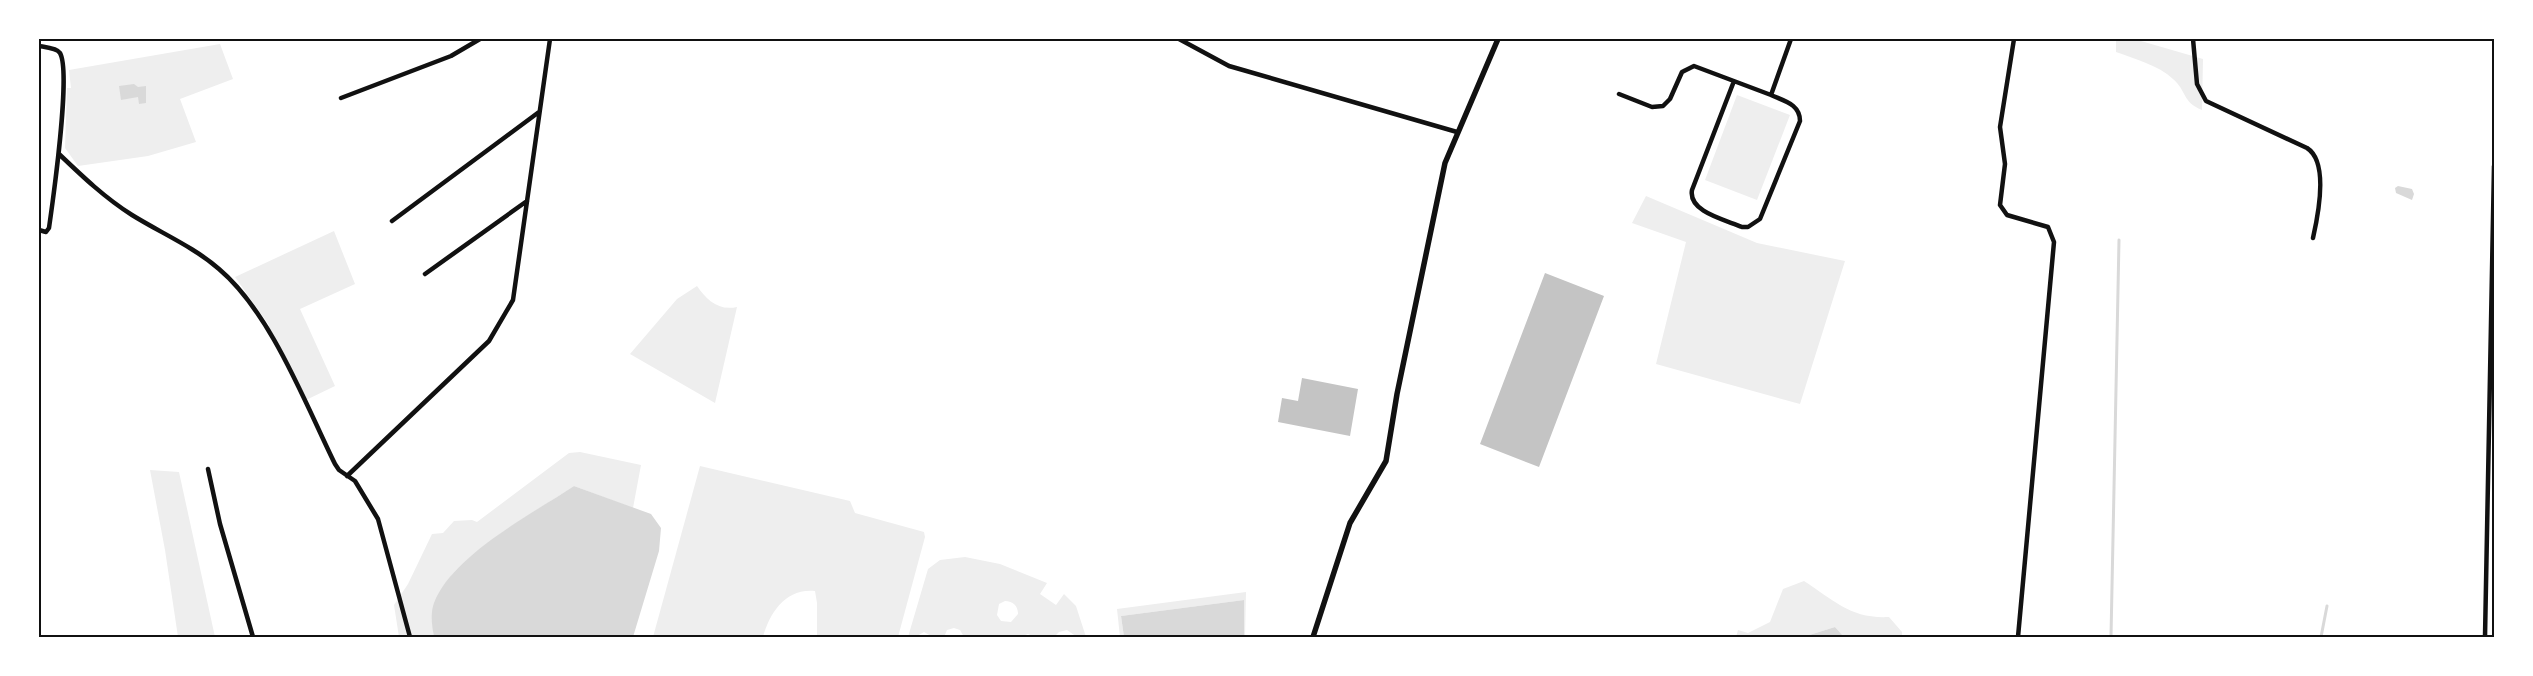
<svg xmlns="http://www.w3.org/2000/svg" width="2533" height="676" font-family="Figtree,sans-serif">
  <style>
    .green { fill: #eee; fill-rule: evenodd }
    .water { fill: #d9d9d9 }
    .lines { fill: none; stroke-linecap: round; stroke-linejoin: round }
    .stream { stroke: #d9d9d9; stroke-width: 3 }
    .building { fill: #c4c4c4 }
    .minor { stroke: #111; stroke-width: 4.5 }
    .tertiary { stroke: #111; stroke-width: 5.5 }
    .neatline { fill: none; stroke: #111; stroke-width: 2 }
  </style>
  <rect width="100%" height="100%" fill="#fff"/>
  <path class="green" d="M2116 39H2134L2203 59 2202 110C2182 102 2187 91 2173 79 2158 65 2135 59 2116 52Z
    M220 44 233 79 180 99 196 142 148 156 78 166 65 148 67 88H71L69 70Z
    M1737 95 1790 115 1757 200 1705 180Z
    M1646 196 1757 243 1845 261 1800 404 1656 364 1686 242 1632 223Z
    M334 231 355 284 300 309 335 386 306 400 268 328 269 325 235 277Z
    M697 286C707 300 718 311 737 307L715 403 630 354 677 299Z
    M580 452 641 465 633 508 574 486C537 511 462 552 442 589 434 603 432 622 434 637H399L394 605 408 584 432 534 443 533 454 521 472 520 477 522 569 453Z
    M700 466 850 501 855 513 924 532 925 537 898 637H817V603L815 591C786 588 770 612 763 637H653Z
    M150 470 179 472 215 637H178L165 550Z
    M965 557 1000 564 1047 583 1040 594 1056 605 1064 594 1076 606 1086 637H1077L1067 630 1059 632 1054 637H1035L1028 634 1019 637H964L960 630 954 628 947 630 944 637H933L924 632 915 637H908L928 569 940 560ZM1005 601C1013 601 1018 606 1018 614L1011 622 1001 621 997 615 999 604Z
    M1804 581C1835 601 1851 619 1889 617L1902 632V637H1844L1835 627 1803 637H1736L1738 630 1748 633 1770 622 1783 589Z
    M1246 592 1245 637H1244V600L1121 616 1124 637H1120L1117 609Z"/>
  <path class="water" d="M134 84 138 87 146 86V103L139 104 138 97 121 100 119 86Z
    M2398 186 2412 189 2414 194 2412 200 2396 193 2395 188Z
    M574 486 651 514 661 528 659 551 633 637H434C432 626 430 614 434 603 452 555 532 514 574 486Z
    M1244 600V637H1124L1121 616Z
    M1835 627 1844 637H1803Z"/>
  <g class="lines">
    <path class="stream" d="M2111 637 2119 240
      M2321 637 2327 606"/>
  </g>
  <path class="building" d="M1545 273 1604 296 1539 467 1480 444Z
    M1302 378 1358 389 1350 436 1278 422 1282 398 1298 401Z"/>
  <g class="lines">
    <path class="minor" d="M1179 39 1229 66 1457 132
      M2014 39 2000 127 2005 164 2000 205 2007 215 2048 227 2054 242 2018 637
      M2193 39 2197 84 2206 101 2307 148C2329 162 2318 216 2313 238
      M39 46C44 47 57 48 60 53 71 72 53 200 49 228L46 232 39 230
      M1734 81 1692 190C1688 212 1726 220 1742 227H1748L1760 219 1800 121C1800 104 1784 101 1771 95L1791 39
      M1619 94 1652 107 1663 106 1670 99 1682 72 1694 66 1771 95
      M341 98 451 56 480 39
      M59 154C82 176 105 198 132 215 161 233 194 247 219 269 271 313 305 403 335 464L339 470 355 481 378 519 410 637
      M392 221 539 112
      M425 274 527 201
      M208 469 220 524 253 637
      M347 476 489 341 513 300 550 39
      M2485 637 2494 166"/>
    <path class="tertiary" d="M1313 637 1350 523 1386 461 1397 394 1445 163 1498 39"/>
  </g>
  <rect width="2533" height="676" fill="none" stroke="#ffffff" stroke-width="80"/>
  <rect x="40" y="40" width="2453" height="596" class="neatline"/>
</svg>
